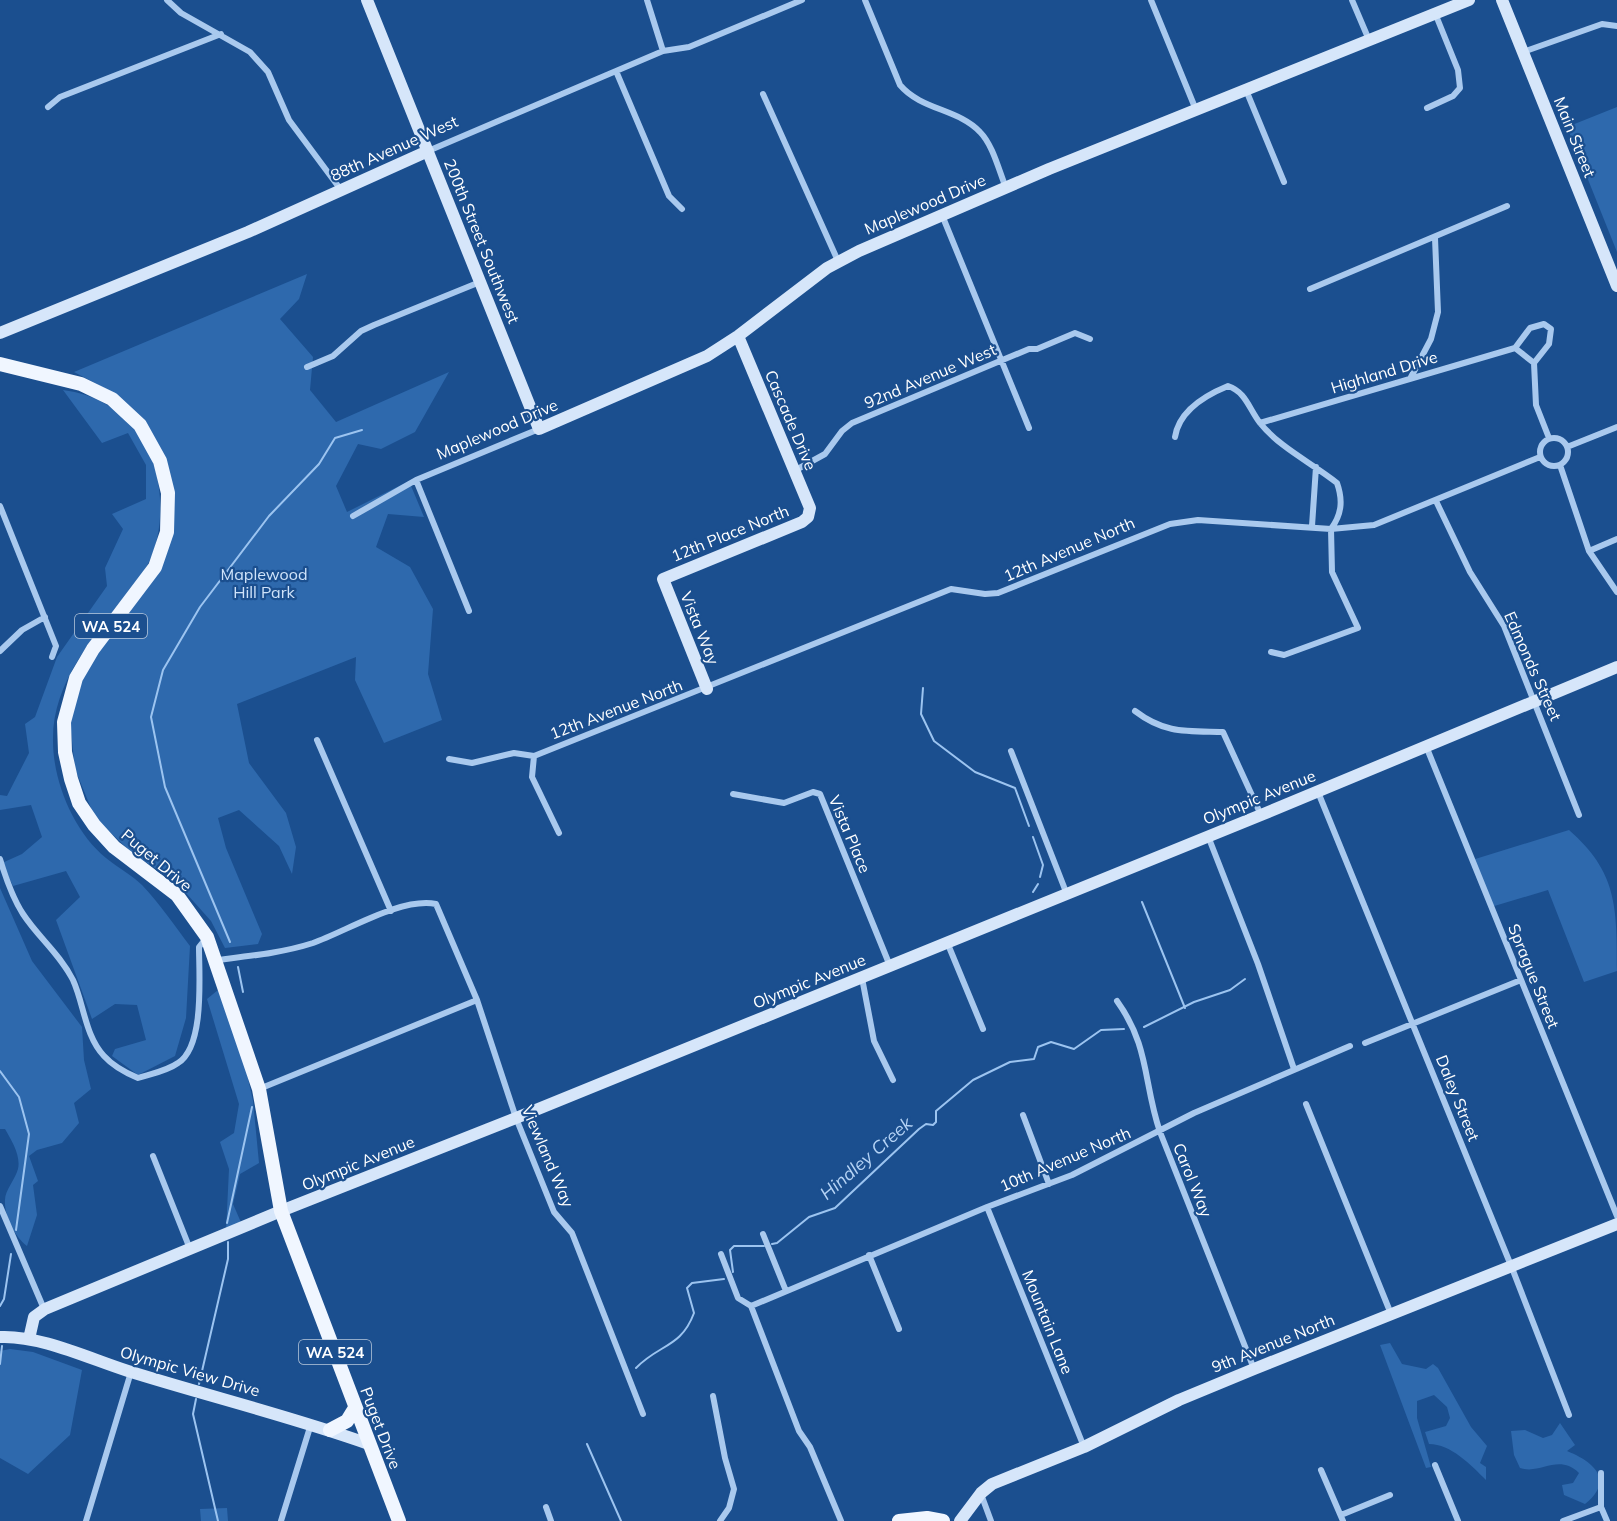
<svg xmlns="http://www.w3.org/2000/svg" width="1617" height="1521" font-family="Mulish,sans-serif">
  <style>
    .green { fill: #2e69ad }
    .lines { fill: none; stroke-linecap: round; stroke-linejoin: round }
    .stream { stroke: #9cc4f0; stroke-width: 2 }
    .street { stroke: #a9c9ee; stroke-width: 6 }
    .secondary { stroke: #d6e6fa; stroke-width: 12 }
    .primary { stroke: #f0f6ff; stroke-width: 14 }
    .labels { text-anchor: middle; dominant-baseline: central; stroke-width: 4.5; stroke-linejoin: round; paint-order: stroke }
    .shield { fill: #1b4f8f; stroke: #bbcadd; stroke-width: 1.5 }
    .shield-label { font-size: 15px; font-weight: bold; fill: #fff }
    .street-label { font-size: 16px; fill: #fff; stroke: #1b4f8f }
    .park-label { font-size: 16px; fill: #cfe3fa; stroke: #1b4f8f }
    .water-label { font-size: 18px; font-style: italic; fill: #b5d3f5; stroke: #1b4f8f }
  </style>
  <rect width="100%" height="100%" fill="#1b4f8f"/>
  <path class="green" d="M1617 107V252L1567 127Z
    M307 274 299 299 280 319 313 357 310 390 336 422 449 372 415 432 381 449 358 444 336 486 347 512 409 481 424 517 388 514 376 547 410 567 433 609 428 674 442 720 384 743 355 680 356 657 237 704 249 763 286 813 296 847 292 874 279 846 239 810 218 818 226 848 262 934 258 944 225 948 211 921 177 883 131 852 95 818 75 769 70 722 79 685 100 649 149 585 173 498 116 394 74 372Z
    M63 390C95 394 120 409 139 434 164 468 167 528 148 564 142 575 133 584 126 594 93 638 52 683 53 741 53 782 74 832 106 858 118 868 132 875 142 885 160 904 175 926 190 946L186 1018 175 1056 138 1075 112 1056 115 1049 146 1040 137 1005 115 1004 92 1019 56 920 80 897 66 871 13 886 2 863 22 854 42 837 31 805 0 810V795L7 796 29 753 25 724 35 717 57 657 107 586 105 568 123 529 112 514 146 499V465L128 433 102 443Z
    M1569 830C1617 872 1617 906 1617 971L1584 982 1548 890 1491 907 1472 860Z
    M0 888 32 961 82 1027 84 1060 91 1089 74 1103 79 1123 62 1143 37 1150 29 1156 38 1181 33 1185 37 1215 27 1246C15 1237 4 1216 5 1200 5 1190 15 1180 18 1169 21 1156 12 1141 5 1129H0Z
    M218 990 240 1042 253 1101 259 1163 240 1174 233 1204 243 1227 226 1231 229 1169 220 1142 234 1133 239 1104 207 999Z
    M1390 1343 1402 1364 1426 1369 1433 1364 1438 1368 1471 1427 1487 1446 1480 1463 1486 1467V1480C1471 1465 1451 1444 1429 1444L1425 1432 1446 1426 1450 1418 1447 1407 1434 1395 1417 1401V1418L1431 1467 1426 1468 1380 1345Z
    M10 1349 33 1352 82 1370 70 1435 28 1474 0 1458V1351Z
    M1560 1423 1575 1445 1567 1451C1594 1462 1615 1480 1585 1504L1564 1495 1562 1485 1573 1483 1579 1473C1558 1453 1541 1475 1520 1468L1514 1455 1511 1431 1525 1430 1543 1438 1552 1435Z
    M227 1508 228 1521H201L200 1509Z"/>
  <g class="lines">
    <path class="stream" d="M923 688 921 714 934 741 975 772 1015 788 1029 826
      M1033 837 1043 865 1040 877
      M1033 892 1038 884
      M1142 902 1185 1008
      M230 942 165 787 151 717 163 670 200 607 269 516 319 464 335 438 362 430
      M238 967 243 992
      M1144 1027 1194 1002 1230 990 1245 979
      M0 1071 19 1097 29 1134 16 1230
      M227 1223 252 1107
      M772 1244 777 1243 809 1217 835 1208 919 1129 926 1124 933 1125 936 1122V1111L973 1080 1010 1062 1034 1059 1038 1047 1051 1042 1074 1049 1101 1030 1124 1029
      M733 1272 730 1250 734 1246H764
      M0 1306 4 1299 11 1254
      M0 1364 2 1346
      M636 1368C659 1344 681 1348 694 1313L687 1288 692 1283 724 1279
      M199 1384 228 1259V1242
      M196 1399 193 1414 218 1521
      M587 1444 621 1521"/>
    <path class="street" d="M167 0 181 13 250 52 268 72 289 120 341 190
      M647 0 663 51
      M865 0 900 85C921 110 959 109 980 132 993 145 999 171 1006 188
      M1151 0 1196 110
      M1352 0 1369 40
      M1523 52 1602 24 1617 26
      M616 71 669 196 682 209
      M1246 90 1284 182
      M763 94 838 261
      M48 107 60 97 221 34
      M1427 108 1453 96 1460 88 1458 70 1435 13
      M428 151 663 51 689 47 802 0
      M942 215 1029 428
      M1310 289 1507 206
      M1515 348 1534 363 1536 405 1549 438
      M1515 348 1530 328 1544 324 1551 329 1549 344 1534 363
      M307 367 333 356 361 331 374 325 480 282
      M1411 377 1431 339 1438 312 1435 238
      M1260 423 1515 348
      M1175 437C1179 411 1206 395 1228 386 1246 392 1249 409 1260 423 1280 448 1312 463 1337 483 1343 500 1342 514 1331 529
      M1540 452a14 14 0 1 1 28 0a14 14 0 1 1-28 0Z
      M1567 447 1617 427
      M1560 465 1589 551 1617 592
      M794 471 825 454 842 431 852 423 1029 349H1037L1075 333 1090 339
      M416 480 469 611
      M1436 501 1470 572 1504 626 1579 815
      M0 506 56 646 52 657
      M353 516 416 480 539 429
      M1312 526 1316 467
      M1589 551 1617 539
      M0 651 22 630 45 617
      M1271 652 1284 655 1358 628 1332 572 1331 529
      M1135 711C1165 734 1187 731 1223 732L1261 815
      M317 740 391 911
      M1426 746 1617 1216
      M1011 751 1066 892
      M534 756 532 777 559 833
      M449 759 472 763 514 753 534 756 951 589 985 594 998 593 1170 524 1198 520 1331 529 1374 525 1540 457
      M1318 792 1512 1268 1569 1415
      M733 794 784 803 813 792 820 794 890 966
      M1208 836 1258 964 1294 1069
      M0 859C6 879 12 897 23 914 38 937 60 954 73 980 84 1004 85 1036 104 1056 113 1066 126 1073 138 1078 151 1074 167 1071 178 1063 205 1046 199 975 199 947L207 937
      M947 942 983 1029
      M217 960C249 956 282 953 313 943 347 931 401 897 436 904L477 1000 516 1118 554 1212 572 1233 643 1414
      M862 978 874 1041 893 1080
      M1117 1001C1150 1047 1143 1082 1160 1132L1254 1369
      M1365 1043 1521 980
      M259 1089 477 1000
      M1306 1104 1391 1314
      M1023 1115 1049 1184
      M153 1156 190 1249
      M0 1206 44 1309
      M987 1207 1084 1447
      M763 1234 786 1291
      M721 1254 738 1298 751 1306
      M869 1255 899 1329
      M751 1306 987 1207 1072 1175 1194 1113 1350 1046
      M751 1306 799 1431 810 1447 841 1521
      M713 1396 725 1458 734 1489 729 1508 720 1521
      M1435 1465 1458 1521
      M1321 1470 1343 1521
      M1601 1473V1507L1607 1521
      M981 1494 991 1521
      M546 1507 551 1521
      M1341 1515 1390 1495
      M86 1521 131 1372
      M281 1521 311 1424
      M1563 1521 1601 1507"/>
    <path class="secondary" d="M367 0 539 429 707 356 738 336 827 268 859 251 1049 169 1469 0
      M1502 0 1617 286
      M0 333 248 232 428 151
      M707 689 663 579 802 522 808 517 810 508 738 336
      M0 1337C40 1335 90 1359 128 1371 208 1396 290 1416 369 1444
      M29 1339 34 1317 45 1309 281 1211 516 1118 1261 815 1617 667
      M960 1521 981 1493 992 1484 1084 1447 1179 1400 1254 1369 1617 1224"/>
    <path class="primary" d="M0 364 81 384 112 399 140 425 160 461 168 493 167 532 155 567 93 649 76 678 64 722 65 752 71 779 79 803 94 825 114 847 177 895 207 937 259 1089 281 1211 399 1521
      M330 1430 347 1421 355 1408
      M899 1521 927 1518 943 1521"/>
  </g>
  <g class="labels">
    <g class="shield">
      <rect x="75" y="614" width="72" height="24" rx="4.5"/>
      <rect x="299" y="1340" width="72" height="24" rx="4.5"/>
    </g>
    <g class="shield-label">
      <text x="111" y="626">WA 524</text>
      <text x="335" y="1352">WA 524</text>
    </g>
    <g class="street-label">
      <text transform="translate(1575 137) rotate(68)">Main Street</text>
      <text transform="translate(394 148) rotate(-24)">88th Avenue West</text>
      <text transform="translate(925 204) rotate(-23)">Maplewood Drive</text>
      <text transform="translate(482 241) rotate(68)">200th Street Southwest</text>
      <text transform="translate(1384 372) rotate(-17)">Highland Drive</text>
      <text transform="translate(930 376) rotate(-23)">92nd Avenue West</text>
      <text transform="translate(791 420) rotate(67)">Cascade Drive</text>
      <text transform="translate(497 429) rotate(-23)">Maplewood Drive</text>
      <text transform="translate(730 533) rotate(-22)">12th Place North</text>
      <text transform="translate(1069 549) rotate(-23)">12th Avenue North</text>
      <text transform="translate(700 628) rotate(68)">Vista Way</text>
      <text transform="translate(1533 666) rotate(66)">Edmonds Street</text>
      <text transform="translate(616 709) rotate(-21)">12th Avenue North</text>
      <text transform="translate(1259 797) rotate(-22)">Olympic Avenue</text>
      <text transform="translate(850 834) rotate(67)">Vista Place</text>
      <text transform="translate(157 860) rotate(40)">Puget Drive</text>
      <text transform="translate(1534 976) rotate(68)">Sprague Street</text>
      <text transform="translate(809 981) rotate(-22)">Olympic Avenue</text>
      <text transform="translate(1458 1098) rotate(68)">Daley Street</text>
      <text transform="translate(548 1156) rotate(67)">Viewland Way</text>
      <text transform="translate(1065 1159) rotate(-23)">10th Avenue North</text>
      <text transform="translate(358 1163) rotate(-22)">Olympic Avenue</text>
      <text transform="translate(1193 1180) rotate(68)">Carol Way</text>
      <text transform="translate(1048 1322) rotate(68)">Mountain Lane</text>
      <text transform="translate(1273 1343) rotate(-22)">9th Avenue North</text>
      <text transform="translate(190 1371) rotate(16)">Olympic View Drive</text>
      <text transform="translate(381 1428) rotate(69)">Puget Drive</text>
    </g>
    <g class="park-label">
      <text x="264" y="574">Maplewood<tspan x="264" dy="18">Hill Park</tspan></text>
    </g>
    <g class="water-label">
      <text transform="translate(866 1158) rotate(-41)">Hindley Creek</text>
    </g>
  </g>
</svg>
